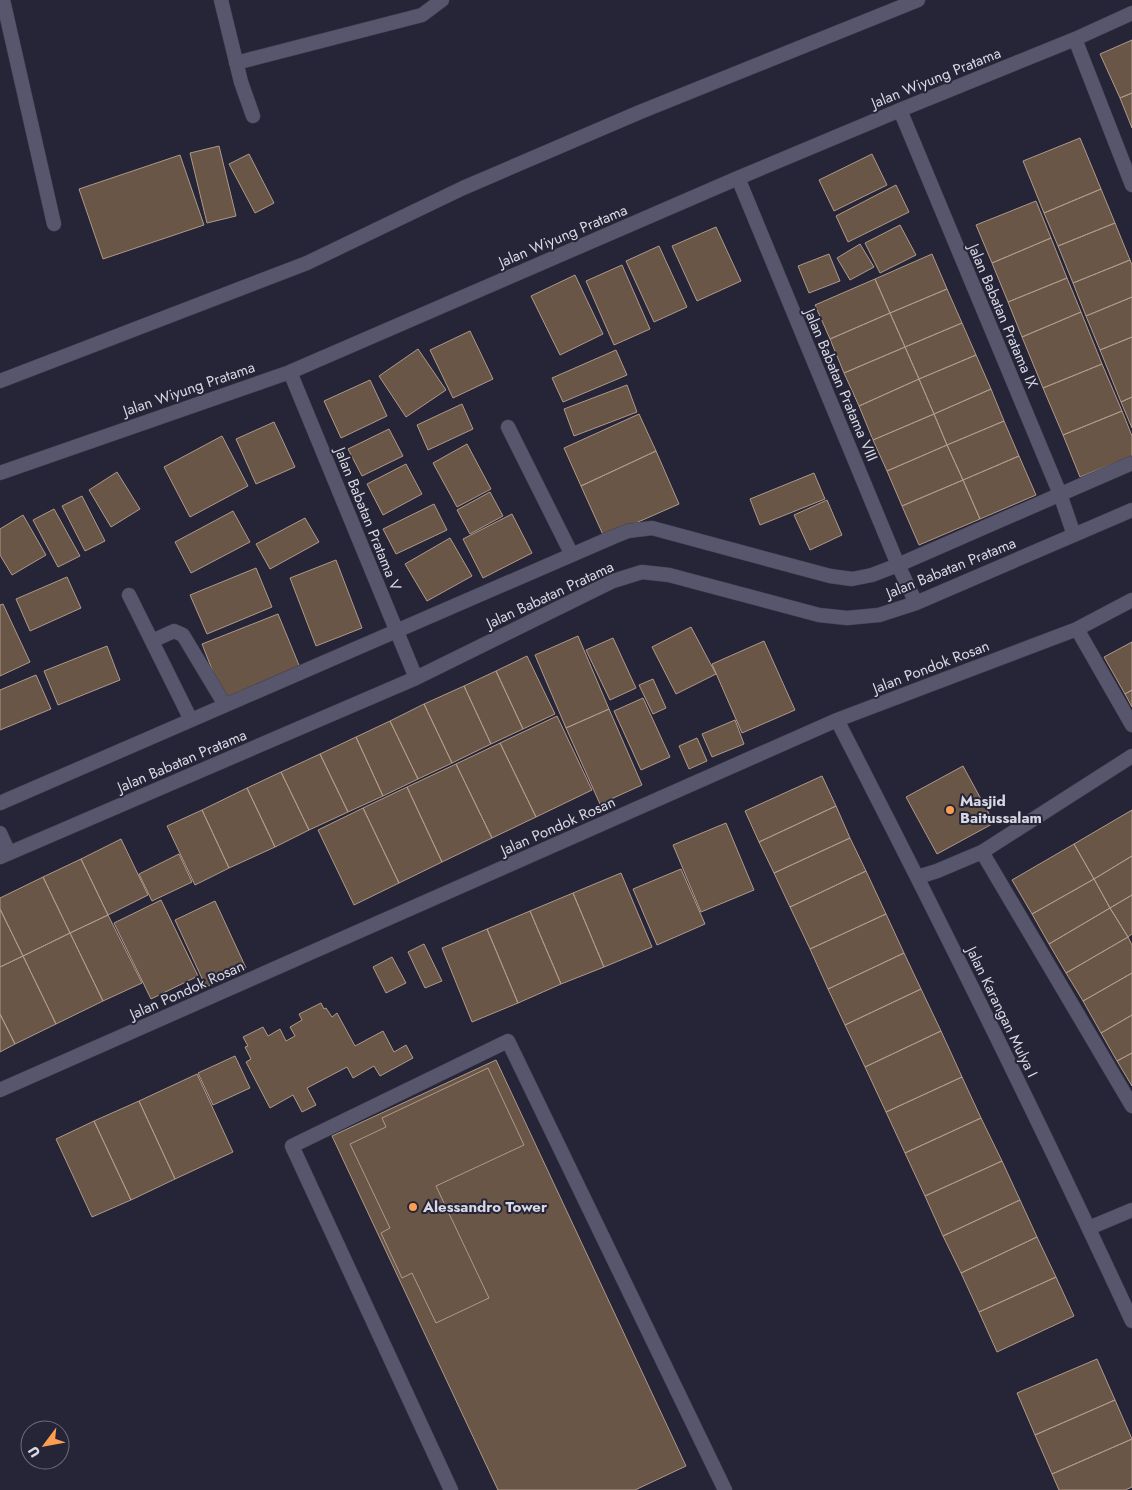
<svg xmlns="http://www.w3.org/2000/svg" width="1132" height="1490" font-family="Jost,sans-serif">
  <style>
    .building { fill: #695647; stroke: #af998a }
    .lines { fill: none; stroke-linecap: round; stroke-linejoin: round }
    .service-casing { stroke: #444252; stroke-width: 15 }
    .minor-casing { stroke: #444252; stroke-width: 15 }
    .tertiary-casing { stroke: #444252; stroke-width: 15 }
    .service { stroke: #57566c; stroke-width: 14 }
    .minor { stroke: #57566c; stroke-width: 14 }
    .tertiary { stroke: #57566c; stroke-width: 14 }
    .poi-dot { fill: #fb9e50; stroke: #262537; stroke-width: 2 }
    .labels { text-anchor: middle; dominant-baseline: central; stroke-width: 4; stroke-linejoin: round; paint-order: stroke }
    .street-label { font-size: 15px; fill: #d9d9e5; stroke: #262537 }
    .poi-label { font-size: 15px; font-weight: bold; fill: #d9d9e5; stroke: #262537; text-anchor: start }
  </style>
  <rect width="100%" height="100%" fill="#262537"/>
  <path class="building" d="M1132 40V93L1120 98 1100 54Z
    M1132 93V128L1120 98Z
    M1080 138 1101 189 1044 213 1023 161Z
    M219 146 236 216 207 223 190 153Z
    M249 154 274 203 255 213 229 164Z
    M872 154 887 185 834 211 819 180Z
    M180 155 204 225 103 259 79 189Z
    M896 185 909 212 848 242 836 216Z
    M1101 189 1115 223 1058 246 1044 213Z
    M1036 201 1051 238 992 263 976 225Z
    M1115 223 1130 260 1073 283 1058 246Z
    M900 225 916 255 880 273 865 243Z
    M716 227 741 281 697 301 672 246Z
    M1051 238 1067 278 1008 302 992 263Z
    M860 244 874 267 850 280 837 258Z
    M659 246 687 307 654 322 626 261Z
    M829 254 840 281 809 293 798 266Z
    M932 254 947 289 890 313 875 279Z
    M1130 260 1132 265V297L1086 316 1073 283Z
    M622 265 650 329 614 345 586 281Z
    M575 275 603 334 560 355 531 296Z
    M1067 278 1081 312 1022 337 1008 302Z
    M875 279 890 313 830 339 815 305Z
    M947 289 962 323 905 347 890 313Z
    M1132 297V337L1100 350 1086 316Z
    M1081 312 1102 364 1043 388 1022 337Z
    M890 313 905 347 844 373 830 339Z
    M962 323 976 355 919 379 905 347Z
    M470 331 493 379 453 398 430 350Z
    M1132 337V397L1121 402 1100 350Z
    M905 347 919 379 859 406 844 373Z
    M418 349 446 390 406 417 379 376Z
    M616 350 627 375 563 402 552 378Z
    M976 355 991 389 934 414 919 379Z
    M1102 364 1122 411 1063 435 1043 388Z
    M919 379 934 414 873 440 859 406Z
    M370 380 387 416 341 438 324 401Z
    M627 385 637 412 574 436 564 409Z
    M991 389 1004 421 947 445 934 414Z
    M1132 397V428L1121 402Z
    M462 404 473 429 428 450 417 425Z
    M1122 411 1132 436V456L1080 477 1063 435Z
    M639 414 656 451 581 486 564 448Z
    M934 414 947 445 887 471 873 440Z
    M1004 421 1019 456 963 480 947 445Z
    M274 422 295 467 256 484 236 439Z
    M389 429 403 456 362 476 348 449Z
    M222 436 248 486 190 517 164 467Z
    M467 444 491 489 457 507 433 463Z
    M947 445 963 480 902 506 887 471Z
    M656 451 679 504 604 537 581 486Z
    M1019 456 1036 495 980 519 963 480Z
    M406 464 422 494 383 515 367 484Z
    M117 472 140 509 111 527 89 490Z
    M814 473 825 499 760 525 750 499Z
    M963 480 980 519 919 545 902 506Z
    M490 492 503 516 470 534 457 510Z
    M82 496 105 541 85 551 62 506Z
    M827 500 842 535 810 550 794 515Z
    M434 504 447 530 396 554 383 529Z
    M54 509 80 556 58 567 33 520Z
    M233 511 250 542 191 573 175 542Z
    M512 514 532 553 483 578 463 539Z
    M23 515 46 555 12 575 0 555V529Z
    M305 518 319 542 270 569 256 544Z
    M450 538 472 576 427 601 405 564Z
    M336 560 362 628 316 646 290 578Z
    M256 568 272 607 207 634 190 595Z
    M67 577 81 608 30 631 16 599Z
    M3 604 30 662 0 676V605Z
    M278 614 301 670 224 700 202 644Z
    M691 627 716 674 676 694 652 647Z
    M578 636 609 709 566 728 535 655Z
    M613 638 636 688 610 700 586 650Z
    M764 641 795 710 742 733 712 664Z
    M1132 642V690L1125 694 1104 657Z
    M107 646 120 680 58 705 44 671Z
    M527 656 555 714 523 729 496 671Z
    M496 671 523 729 491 744 464 686Z
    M36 675 51 709 0 730V690Z
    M653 679 666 708 653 714 639 685Z
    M464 686 491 744 452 763 424 704Z
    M1132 690V707L1125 694Z
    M643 698 670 757 641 770 614 711Z
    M424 704 452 763 418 779 390 721Z
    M609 709 642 785 600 804 566 728Z
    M557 716 592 790 536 817 500 743Z
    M735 720 744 744 712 757 702 734Z
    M390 721 418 779 383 796 356 737Z
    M356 737 383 796 348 812 320 754Z
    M697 738 707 761 689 769 679 746Z
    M500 743 536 817 492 838 456 764Z
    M320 754 348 812 309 830 281 772Z
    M456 764 492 838 442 862 407 787Z
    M963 766 994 823 937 854 906 797Z
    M281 772 309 830 275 847 247 788Z
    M822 776 836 806 759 842 745 811Z
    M407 787 442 862 399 883 363 808Z
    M247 788 275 847 229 868 202 810Z
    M836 806 850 838 774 873 759 842Z
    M363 808 399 883 354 905 318 830Z
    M202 810 229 868 195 885 167 826Z
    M1132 810V856L1094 879 1074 844Z
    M726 823 754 890 701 912 673 845Z
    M850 838 866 871 790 907 774 873Z
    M121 839 148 895 108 915 81 859Z
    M1074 844 1094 879 1032 914 1012 880Z
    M179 854 192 882 152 901 139 874Z
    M1132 856V895L1110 908 1094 879Z
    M81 859 108 915 70 933 43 877Z
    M681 869 705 924 657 945 633 889Z
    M866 871 886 914 810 949 790 907Z
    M621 873 652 947 604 967 573 893Z
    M43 877 70 933 23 956 0 909V898Z
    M1094 879 1110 908 1049 944 1032 914Z
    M573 893 604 967 561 984 530 911Z
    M1132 895V934L1128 937 1110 908Z
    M161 900 198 976 151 999 114 923Z
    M215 901 246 968 206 987 175 920Z
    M1110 908 1128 937 1066 973 1049 944Z
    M0 909 23 956 0 967Z
    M530 911 561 984 518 1003 487 929Z
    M886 914 904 953 828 989 810 949Z
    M108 915 142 983 103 1001 70 933Z
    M487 929 518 1003 472 1022 442 948Z
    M70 933 103 1001 56 1024 23 956Z
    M1128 937 1132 945V973L1083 1001 1066 973Z
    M424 944 442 981 425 988 408 952Z
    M904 953 921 989 845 1025 828 989Z
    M23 956 56 1024 15 1044 0 1014V967Z
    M392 957 406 983 386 993 373 967Z
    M1132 973V1015L1101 1033 1083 1001Z
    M921 989 941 1031 865 1067 845 1025Z
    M321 1003 324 1009 326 1008 332 1017 337 1013 355 1046 383 1031 394 1052 406 1045 413 1058 380 1076 374 1066 353 1078 347 1067 307 1088 316 1105 302 1112 293 1095 270 1108 246 1062 251 1059 245 1047 248 1046 243 1037 263 1027 268 1036 280 1029 286 1041 295 1036 290 1027 302 1020 299 1014Z
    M0 1014 15 1044 0 1052Z
    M1132 1015V1053L1117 1061 1101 1033Z
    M941 1031 962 1077 886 1112 865 1067Z
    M1132 1053V1086L1117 1061Z
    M235 1056 250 1088 213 1105 198 1073Z
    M496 1060 686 1466 635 1490H498L332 1136Z
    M488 1068 524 1145 436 1186 489 1298 436 1323 412 1273 402 1278 381 1233 390 1228 350 1144 386 1127 382 1118Z
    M197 1074 233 1152 175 1179 139 1101Z
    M962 1077 981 1118 905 1153 886 1112Z
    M139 1101 175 1179 131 1200 94 1121Z
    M981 1118 1002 1161 925 1196 905 1153Z
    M94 1121 131 1200 92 1217 56 1139Z
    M1002 1161 1020 1200 943 1236 925 1196Z
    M1020 1200 1037 1237 961 1273 943 1236Z
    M1037 1237 1056 1277 979 1312 961 1273Z
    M1056 1277 1074 1316 997 1352 979 1312Z
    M1097 1359 1115 1400 1035 1435 1017 1393Z
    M1115 1400 1132 1439 1052 1474 1035 1435Z
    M1132 1439V1487L1125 1490H1059L1052 1474Z"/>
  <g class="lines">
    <g class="service-casing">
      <path id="service" d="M451 1490 292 1146 508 1041 725 1490"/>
    </g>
    <g class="minor-casing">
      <path id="minor" d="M3 0 54 224
        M221 0 241 82 253 116
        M1075 39 1132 185
        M236 63 422 15 442 0
        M900 110 1060 494 1074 535
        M738 178 898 565 916 603
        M290 372 416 678
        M508 427 572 555
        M0 473 290 372 738 178 900 110 1075 39 1132 13
        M129 595 191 720
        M1077 629 1132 725
        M152 641 174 631 183 635 225 705
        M837 720C939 918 1038 1118 1132 1321
        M0 803 613 537 628 531 652 528 830 576 852 579 872 575 898 565 1132 463
        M0 833 9 853
        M982 852 1132 1106
        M0 857 416 678 613 581 642 572 669 575 819 615 847 618 879 615 916 603 1132 510
        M918 877 937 871 982 852 1132 756
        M0 1090 837 720 1077 629 1132 600
        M1089 1228 1132 1210"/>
    </g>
    <g class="tertiary-casing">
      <path id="tertiary" d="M0 381 307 263 463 188 640 112 918 0"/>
    </g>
    <use href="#service" class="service"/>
    <use href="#minor" class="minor"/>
    <use href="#tertiary" class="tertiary"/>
  </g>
  <g class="poi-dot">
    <circle cx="950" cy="810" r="5"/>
    <circle cx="413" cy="1207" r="5"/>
  </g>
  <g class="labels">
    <g class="street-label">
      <text transform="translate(936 78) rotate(-22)">Jalan Wiyung Pratama</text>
      <text transform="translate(563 236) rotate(-23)">Jalan Wiyung Pratama</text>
      <text transform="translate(1003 316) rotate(67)">Jalan Babatan Pratama IX</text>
      <text transform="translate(841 385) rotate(67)">Jalan Babatan Pratama VIII</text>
      <text transform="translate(189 389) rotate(-19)">Jalan Wiyung Pratama</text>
      <text transform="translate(368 519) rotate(68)">Jalan Babatan Pratama V</text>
      <text transform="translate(951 568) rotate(-22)">Jalan Babatan Pratama</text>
      <text transform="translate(550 595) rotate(-25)">Jalan Babatan Pratama</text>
      <text transform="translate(931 667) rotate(-21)">Jalan Pondok Rosan</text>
      <text transform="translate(182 761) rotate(-23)">Jalan Babatan Pratama</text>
      <text transform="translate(558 826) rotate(-24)">Jalan Pondok Rosan</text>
      <text transform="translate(187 990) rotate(-24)">Jalan Pondok Rosan</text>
      <text transform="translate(1002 1012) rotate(64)">Jalan Karangan Mulya I</text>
    </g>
    <g class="poi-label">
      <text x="960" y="801">Masjid<tspan x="960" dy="17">Baitussalam</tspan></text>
      <text x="423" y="1207">Alessandro Tower</text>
    </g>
  </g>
  <g transform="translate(45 1445) rotate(238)"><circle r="24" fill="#262537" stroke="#6e6d7d"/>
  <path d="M0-4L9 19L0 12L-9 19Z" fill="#fb9e50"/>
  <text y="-8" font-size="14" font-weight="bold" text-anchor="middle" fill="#d9d9e5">U</text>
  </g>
</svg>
